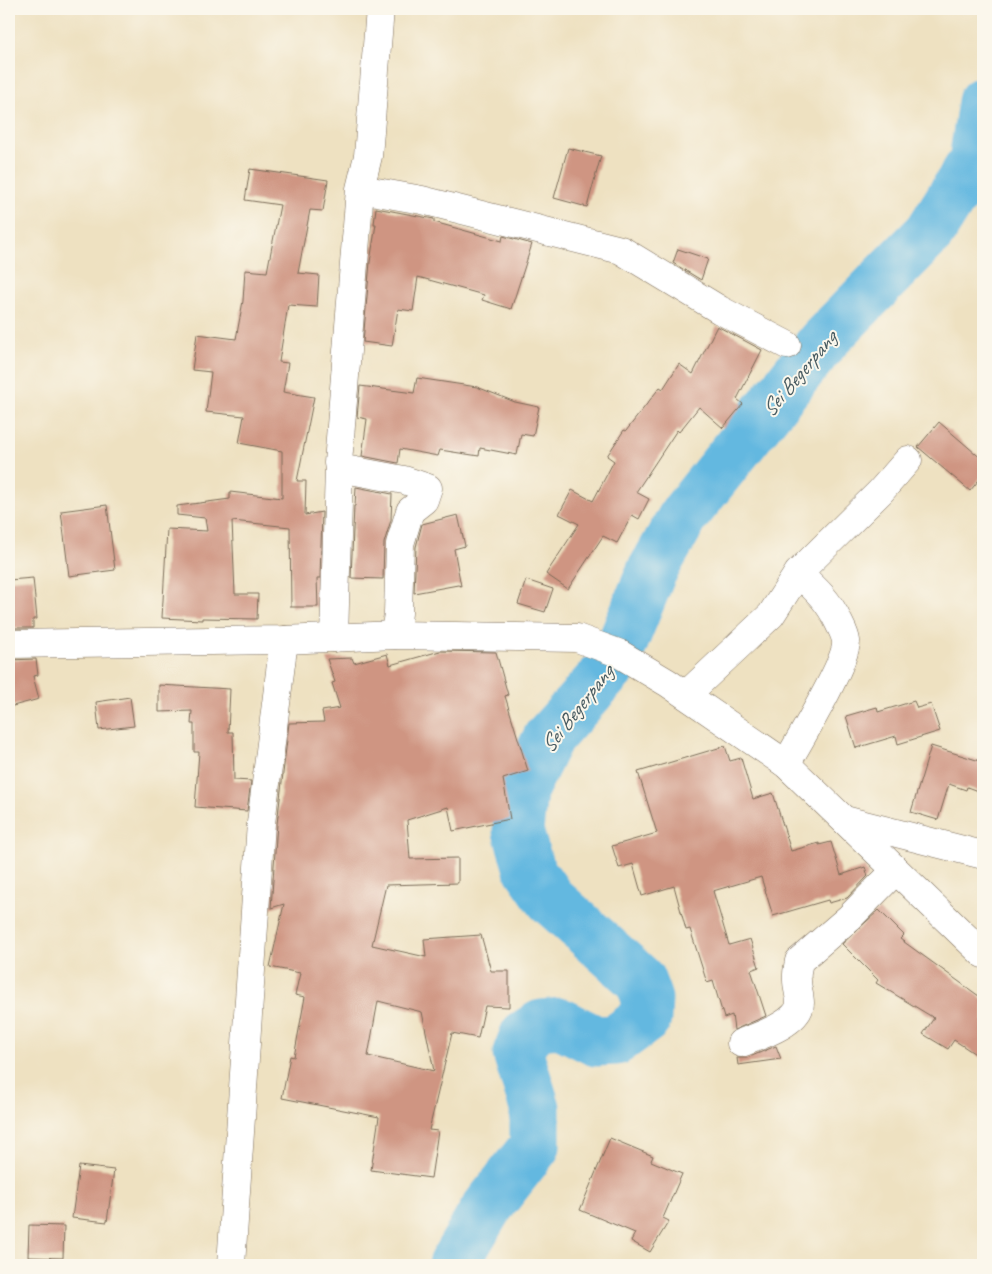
<svg xmlns="http://www.w3.org/2000/svg" width="992" height="1274" font-family="Caveat,sans-serif">
  <style>
    .lines { fill: none; stroke-linecap: round; stroke-linejoin: round }
    .river { stroke: #64b8e0; stroke-width: 51 }
    .building { fill: #cf9582; fill-rule: evenodd }
    .minor-casing { stroke: #7a6a57; stroke-width: 29 }
    .tertiary-casing { stroke: #7a6a57; stroke-width: 29 }
    .minor { stroke: #fff; stroke-width: 28 }
    .tertiary { stroke: #fff; stroke-width: 28 }
    .labels { text-anchor: middle; dominant-baseline: central; stroke-width: 4; stroke-linejoin: round; paint-order: stroke }
    .water-label { font-size: 22px; font-style: italic; fill: #495c62; stroke: #fbf7ec }
  </style>
  <rect width="100%" height="100%" fill="#fbf7ec"/>
  <filter id="ink" filterUnits="userSpaceOnUse"><feTurbulence type="fractalNoise" baseFrequency=".02" numOctaves="2"/><feDisplacementMap in="SourceGraphic" scale="10" xChannelSelector="R" yChannelSelector="G"/><feConvolveMatrix kernelMatrix="1 2 1 2 8 2 1 2 1" color-interpolation-filters="sRGB"/></filter>
  <filter id="wash" filterUnits="userSpaceOnUse"><feTurbulence type="fractalNoise" baseFrequency=".0096" numOctaves="4" result="noise"/><feDisplacementMap in="SourceGraphic" scale="20" xChannelSelector="R" yChannelSelector="G"/><feGaussianBlur stdDeviation="1.12" result="paint"/><feColorMatrix in="noise" values="0 0 0 0 0 0 0 0 0 0 0 0 0 0 0 0 0 1.4 0 .05"/><feComposite in="paint" operator="in"/></filter>
  <g filter="url(#wash)">
    <rect width="100%" height="100%" fill="#eee1c1"/>
    <g class="lines">
      <path class="river" d="M453 1265 486 1209 535 1146V1108L518 1053 525 1035 541 1025 560 1023 596 1041 616 1040 646 1018 647 999 640 980 550 899 529 869 518 831 522 791 548 738 614 664 651 573 684 515 824 340 930 232 974 161 983 102"/>
    </g>
    <g id="blocks">
      <path class="building" d="M568 148 601 156 587 207 554 198Z
        M250 169 328 180 323 211 310 210 298 273 319 275 317 307 288 305 279 362 288 363 283 392 314 397 297 481H306L305 515 322 512 320 578H317L318 607H291L290 527 232 521 235 594H258L257 619 202 618V620L162 618 167 529 207 531 205 518 177 515V506L230 499V492L282 498V451L239 443 244 416 206 412 211 372 192 370 197 334 236 339 243 301 245 270 267 272 280 205 245 200Z
        M376 208 434 219V222L502 241 503 236 532 244 511 309 482 300 484 295 418 277 413 311 398 309 392 346 363 342 370 262 376 224H374Z
        M678 249 708 259 701 280 673 263Z
        M717 326 762 350 737 399 743 404 723 428 699 407 679 432 677 430 636 492 649 499 639 519 632 515 617 543 603 536 568 589 546 574 579 524 559 514 572 490 593 501 614 461 607 456 624 430 626 431 660 387 663 389 679 364 693 374Z
        M417 378 477 387 515 402 539 407 533 436 521 434 517 455 480 448 479 456 440 450 438 456 400 449 398 463 362 456 367 419 357 417 360 386 414 393Z
        M939 422 983 460V475L970 491 918 447Z
        M356 487 392 494 391 520 384 543 383 579 351 578 354 506H355Z
        M107 505 115 570 69 576 61 511Z
        M458 515 465 546 454 549 461 586 458 585 414 593 416 547 422 524Z
        M33 578 37 619H33V628H11L9 580Z
        M526 580 553 589 545 612 518 604Z
        M440 651 496 652 508 695 505 696 528 771 503 779 510 819 453 831 448 807 407 820 410 859 458 858V883L386 885 372 945 426 957 424 939 481 935 491 971H509V1007L485 1006 478 1038 452 1033 429 1130 438 1131 431 1178 371 1170 379 1117 282 1098 290 1056 294 1057 305 997 295 995 300 973 270 967 284 904 271 908 277 824 289 723 324 722 322 711 340 708 332 683 335 682 327 659 352 658 354 663 387 654 390 665ZM378 1001 422 1012 434 1071 368 1056Z
        M36 659 38 675 33 676 39 699 9 707V660Z
        M159 685 230 689 228 732H233L234 780 251 781 247 811 195 807 199 752H194V724H191L192 711 159 712Z
        M130 697 134 726 99 730 96 702Z
        M914 701 917 708 931 704 940 731 898 744 896 736 856 748 846 716 877 707 878 712Z
        M725 746 730 761 741 758 753 799 773 793 791 851 819 843V845L831 842 841 875 865 867 868 876 847 898 829 903 828 900 773 916 761 877 713 891 729 945 750 939 759 967 751 970 766 1016 734 1030 732 1015 724 1018 713 981 707 983 690 929 686 930 674 886 642 896 633 864 619 868 612 846 657 833 638 772Z
        M931 746 983 762V793L967 787 966 790 949 784 938 820 911 812Z
        M879 910 904 935 900 939 983 999V1059L954 1040 948 1049 923 1034 934 1018 876 983 878 980 842 944Z
        M776 1046 781 1059 738 1065 737 1058H747Z
        M610 1138 653 1156 651 1161 682 1174 663 1218 669 1221 650 1252 631 1241 635 1233 580 1210Z
        M79 1166 114 1170 107 1222 72 1218Z
        M29 1225 64 1226 63 1258 28 1257Z"/>
    </g>
  </g>
  <g filter="url(#ink)">
    <use href="#blocks" fill-opacity="0" stroke="#7a6a57" stroke-width="1"/>
    <g class="lines">
      <g class="minor-casing">
        <path id="minor" d="M360 189 422 200 621 250 720 310 787 345
          M339 468 404 480 428 488 424 500 410 511 400 544 398 613 395 635
          M334 638 339 468 338 463 360 189 368 156 380 9
          M686 695 771 615 798 573 880 492 908 460
          M786 764C798 743 848 660 846 641 845 634 842 629 839 623 829 601 816 589 798 573
          M845 820 983 855
          M741 1043C756 1037 800 1023 800 1003 800 996 797 988 797 980 796 974 798 967 799 961L850 917 895 871
          M231 1265 261 823 284 640"/>
      </g>
      <g class="tertiary-casing">
        <path id="tertiary" d="M9 644 284 640 395 635 577 638 618 653 668 683 786 764 983 954"/>
      </g>
      <use href="#minor" class="minor"/>
      <use href="#tertiary" class="tertiary"/>
    </g>
  </g>
  <g class="labels">
    <g class="water-label">
      <text transform="translate(799 374) rotate(-50)">Sei Begerpang</text>
      <text transform="translate(577 709) rotate(-52)">Sei Begerpang</text>
    </g>
  </g>
  <rect width="992" height="1274" fill="none" stroke="#fbf7ec" stroke-width="30"/>
</svg>
